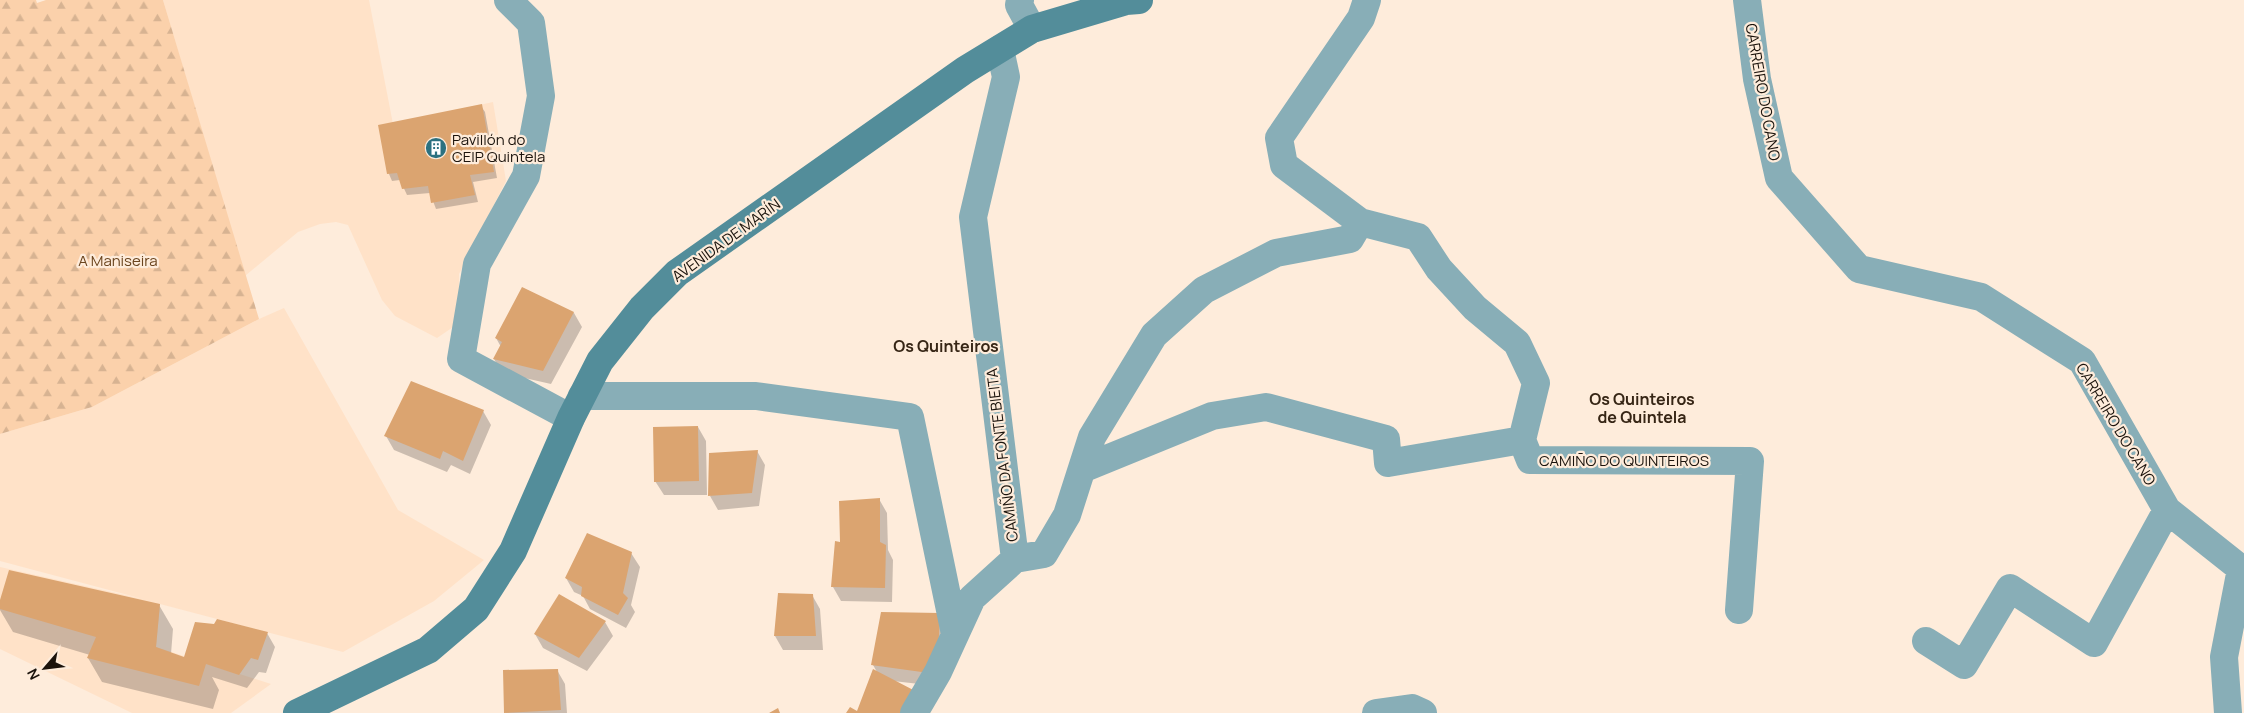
<svg xmlns="http://www.w3.org/2000/svg" width="2244" height="713" font-family="Manrope,sans-serif">
  <style>
    .built { fill: #ffe2c8 }
    .forest { fill: url(#forest-firs) }
    .shadow { fill: #0003 }
    .building { fill: #dba470 }
    .lines { fill: none; stroke-linecap: round; stroke-linejoin: round }
    .street { stroke: #88aeb7; stroke-width: 28 }
    .secondary { stroke: #538d9a; stroke-width: 28 }
    .labels { text-anchor: middle; dominant-baseline: central; stroke-width: 4.5; stroke-linejoin: round; paint-order: stroke }
    .street-label { font-size: 15px; fill: #1b130c; stroke: #feecdb }
    .poi-label { font-size: 15px; fill: #1b130c; stroke: #feecdb; text-anchor: start }
    .park-label { font-size: 15px; fill: #6b451e; stroke: #feecdb }
    .neighbourhood-label { font-size: 16px; font-weight: bold; fill: #362515; stroke: #feecdb }
  </style>
  <defs>
    <pattern id="forest-firs" width="22" height="20" patternUnits="userSpaceOnUse" patternTransform="scale(1.25)"><rect width="22" height="20" fill="#fbd1ab"/><path d="M5 1l3.5 6h-7zM16 11l3.5 6h-7z" fill="#d7b392"/></pattern>
  </defs>
  <rect width="100%" height="100%" fill="#feecdb"/>
  <path class="built" d="M163 0H369L393 124 493 102 506 181 459 274V323L437 338 395 316 382 300 348 225 336 222 320 224 298 232 245 276Z
    M284 308 398 510 484 560 434 601 343 652 160 604 156 647 271 684 231 713H132L0 649V567L143 599 0 561V434L92 407 259 319Z"/>
  <path class="forest" d="M0 0H36L37 3 46 0H163L259 319 92 407 0 434Z"/>
  <path class="shadow" d="M481 106 485 112 497 178 473 182 478 202 436 209 430 193 407 195 400 180 392 181 389 174 380 126Z
    M523 288 574 313 582 327 551 384 502 373 494 359 501 347 496 338Z
    M483 411 491 425 470 474 451 465 447 472 394 450 386 436Z
    M698 427 706 441 707 495H664L655 481Z
    M757 451 765 465 759 506 718 510 710 496Z
    M879 499 887 513 888 550 893 560 892 602 841 601 833 587 836 542 841 543Z
    M631 553 640 567 631 605 635 612 626 628 590 609 583 596 574 592 566 578Z
    M812 595 820 609 823 650H783L775 636Z
    M0 604 159 605 173 629 171 654 187 659 267 633 275 647 266 673 259 672 247 688 212 677 219 690 213 709 102 682 88 658 90 655 13 632 0 610Z
    M882 613 940 615 948 629 946 669 940 667 937 686 893 681 918 694 926 708 924 713H848L850 709 858 713 873 670 877 672 873 665Z
    M605 622 613 636 587 671 543 648 535 634Z
    M557 670 565 684 567 713H505Z"/>
  <path class="building" d="M482 104 494 172 470 175 475 195 431 203 428 186 402 189 397 173 387 174 378 125Z
    M522 287 574 312 543 371 493 359 502 342 495 338Z
    M411 381 484 410 463 461 443 451 440 459 384 436Z
    M698 426 699 481 654 482 653 427Z
    M758 450 752 493 708 496 709 453Z
    M880 498V542L886 545 885 588 831 587 835 541 840 542 839 501Z
    M587 533 632 552 623 593 628 598 618 615 581 596 582 587 565 578Z
    M9 570 160 604 156 647 184 657 195 622 214 624 217 619 268 632 258 660 251 658 239 675 206 664 199 686 87 658 96 637 0 609V600Z
    M778 593 813 594 816 636H774Z
    M559 594 606 621 579 658 534 634Z
    M881 612 940 613 938 656 929 673 871 665Z
    M558 669 561 710 504 713 503 670Z
    M873 669 919 693 908 713H846L850 707 857 711Z
    M778 708 780 713H769Z"/>
  <g class="lines">
    <path class="street" d="M508 0 531 23 541 96 526 176 477 264 461 359 571 418
      M1020 0 1019 5 1032 29
      M1747 0 1757 79 1779 178 1859 269 1981 297 2082 361 2167 510 2244 571
      M1360 222 1418 237 1439 269 1475 308 1517 343 1536 383 1522 440 1530 460 1750 461 1739 610
      M582 396H756L910 417 955 634
      M1082 469 1212 416 1266 407 1386 439 1388 463 1522 440
      M1015 559 1044 554 1067 515 1092 437 1154 335 1204 290 1276 253 1350 239 1360 222 1284 165 1279 138 1361 18 1367 0
      M1926 641 1964 665 2010 588 2094 643 2167 510
      M914 713 938 672 972 598 1015 559 973 217 1006 77 1000 49
      M1376 713 1412 708 1423 713
      M2228 713 2224 657 2241 569"/>
    <path class="secondary" d="M297 713 428 650 476 609 513 551 571 418 600 361 642 308 677 273 965 70 1032 29 1126 1 1139 0"/>
  </g>
  <defs>
    <g id="building-disc" transform="scale(1.125)"><circle r="9.5" fill="#2c7180" stroke="#feecdb"/><path d="M-4-6H4V6H1V3H-1V6H-4ZM-2.5-4.3h1.7v1.8h-1.7ZM.8-4.3h1.7v1.8H.8ZM-2.5-1h1.7V.8h-1.7ZM.8-1h1.7V.8H.8Z" fill="#fff"/></g>
  </defs>
  <g fill-rule="evenodd">
    <use href="#building-disc" x="436" y="148"/>
  </g>
  <g class="labels">
    <g class="street-label">
      <text transform="translate(1763 92) rotate(80)">CARREIRO DO CANO</text>
      <text transform="translate(726 240) rotate(-36)">AVENIDA DE MARÍN</text>
      <text transform="translate(2116 424) rotate(59)">CARREIRO DO CANO</text>
      <text transform="translate(1002 455) rotate(-97)">CAMIÑO DA FONTE BIEITA</text>
      <text x="1624" y="460">CAMIÑO DO QUINTEIROS</text>
    </g>
    <g class="poi-label">
      <text x="452" y="139">Pavillón do<tspan x="452" dy="17">CEIP Quintela</tspan></text>
    </g>
    <g class="park-label">
      <text x="118" y="260">A Maniseira</text>
    </g>
    <g class="neighbourhood-label">
      <text x="946" y="346">Os Quinteiros</text>
      <text x="1642" y="399">Os Quinteiros<tspan x="1642" dy="18">de Quintela</tspan></text>
    </g>
  </g>
  <g transform="translate(45 668) rotate(242)" stroke="#feecdb" stroke-width="4" paint-order="stroke">
  <path d="M0-4L9 19L0 12L-9 19Z" fill="#1b130c"/>
  <text y="-8" font-size="14" font-weight="bold" text-anchor="middle" fill="#1b130c">N</text>
  </g>
</svg>
